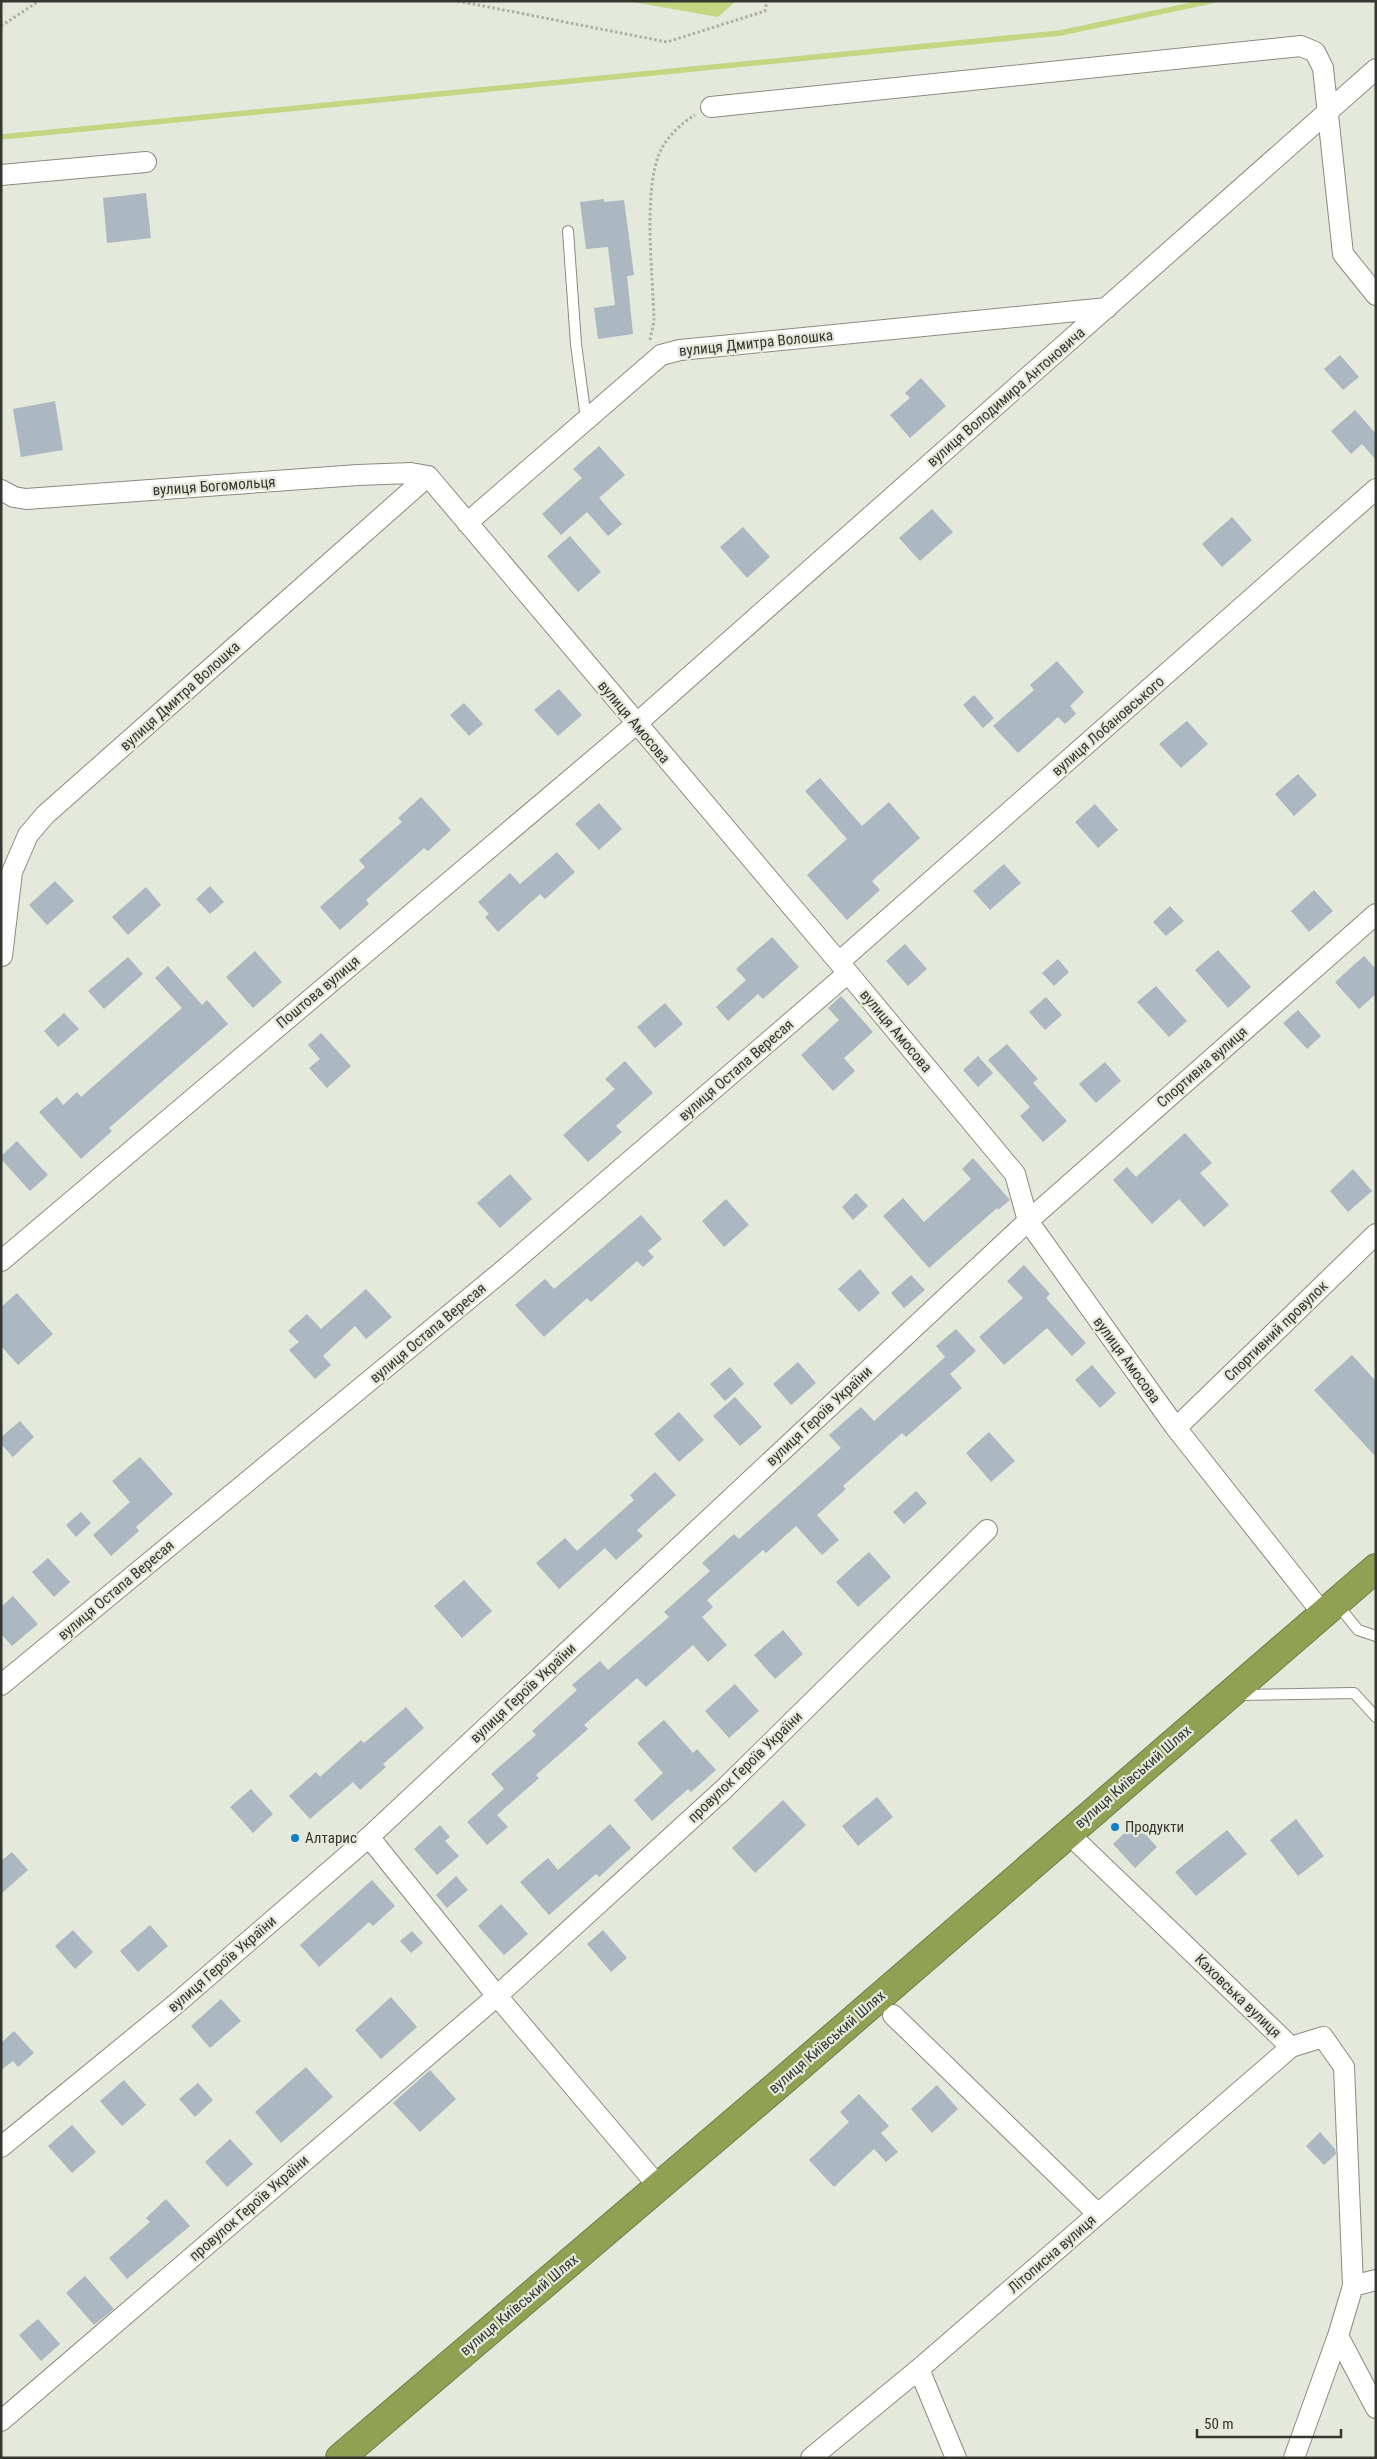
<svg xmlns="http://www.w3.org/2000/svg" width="1377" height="2459" font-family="'Roboto Condensed',sans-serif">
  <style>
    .water { fill: #c4d681 }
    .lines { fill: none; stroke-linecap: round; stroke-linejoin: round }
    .stream { stroke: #c4d681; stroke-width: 5.5 }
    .building { fill: #abb7c1 }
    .lane-casing { stroke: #898c7f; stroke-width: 12 }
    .street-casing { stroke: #898c7f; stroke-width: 22 }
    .highway-casing { stroke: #717c47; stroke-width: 30 }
    .path { stroke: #adb0a5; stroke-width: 3; stroke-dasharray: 2.5 2.5; stroke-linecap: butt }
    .lane { stroke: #fff; stroke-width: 10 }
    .street { stroke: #fff; stroke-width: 20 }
    .highway { stroke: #91a153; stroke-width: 28 }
    .poi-dot { fill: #107ec8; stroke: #e5e9db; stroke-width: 2 }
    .labels { text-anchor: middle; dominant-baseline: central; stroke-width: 4.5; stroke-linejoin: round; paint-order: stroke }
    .street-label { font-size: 15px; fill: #353630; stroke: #e5e9db }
    .poi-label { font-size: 15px; fill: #353630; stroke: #e5e9db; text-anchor: start }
  </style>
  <rect width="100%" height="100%" fill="#e5e9db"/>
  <path class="water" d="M627 1H736L718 17Z"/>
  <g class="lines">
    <path class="stream" d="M1 137 1060 33 1211 1"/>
  </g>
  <path class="building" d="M146 193 151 238 107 243 103 198Z
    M604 199V202L624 200 634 275 627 276 633 334 598 339 594 308 615 305 608 247 586 249 580 202Z
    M1340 355 1359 377 1343 390 1324 369Z
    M921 378 946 406 910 438 890 415 910 398 905 393Z
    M55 401 63 450 21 457 13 409Z
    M1355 410 1376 434V460L1362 444 1351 454 1331 431Z
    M599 446 625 475 599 498 622 524 608 536 587 512 561 535 542 514 582 478 573 469Z
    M932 509 953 532 920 561 899 538Z
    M1232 517 1252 540 1222 567 1202 544Z
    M743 527 770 557 747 578 720 547Z
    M570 536 601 572 578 592 547 556Z
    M1057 661 1084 692 1070 706 1076 714 1065 724 1058 717 1018 753 993 726 1034 690 1030 685Z
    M559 689 582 715 558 736 534 710Z
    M974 695 994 718 983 728 963 705Z
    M464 703 483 724 469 736 450 715Z
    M1187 721 1208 744 1181 768 1159 744Z
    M1298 774 1317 795 1294 816 1275 794Z
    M820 778 862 826 889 802 920 838 872 881 880 890 847 920 807 875 847 839 805 791Z
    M421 797 451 830 428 851 424 848 366 900 369 904 340 930 320 907 365 867 359 860 402 822 398 818Z
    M599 803 622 829 599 850 575 824Z
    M1095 804 1118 830 1098 848 1075 822Z
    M557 852 575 872 545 899 540 894 498 932 485 917 489 914 478 902 510 873 520 884Z
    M1004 864 1021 883 990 910 973 891Z
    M55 881 74 901 47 925 29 905Z
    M210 886 224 902 210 914 196 899Z
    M146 887 161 905 128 935 112 917Z
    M1314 890 1333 911 1309 932 1291 911Z
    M1170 906 1184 921 1166 936 1153 922Z
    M772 937 799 967 763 999 758 994 728 1021 716 1007 746 980 736 969Z
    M905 944 927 969 908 986 886 961Z
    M1218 950 1251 987 1228 1008 1195 970Z
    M255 951 282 982 253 1008 226 977Z
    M1364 956 1376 969V994L1359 1009 1335 982Z
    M128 957 143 974 104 1009 88 991Z
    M1058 959 1069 972 1054 986 1042 973Z
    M168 966 202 1005 207 1000 228 1024 109 1128 112 1131 81 1159 39 1112 57 1097 63 1105 77 1092 81 1097 182 1008 155 978Z
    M1156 986 1187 1021 1169 1037 1137 1002Z
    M841 996 873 1032 844 1058 855 1071 833 1091 801 1055 839 1020 828 1008Z
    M1046 997 1062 1015 1045 1030 1029 1012Z
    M665 1003 683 1024 655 1048 637 1027Z
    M1298 1010 1321 1036 1307 1049 1283 1023Z
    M64 1013 79 1029 58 1047 44 1031Z
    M321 1033 351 1066 327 1088 309 1068 320 1059 308 1045Z
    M1007 1044 1038 1079 1033 1083 1067 1121 1043 1142 1020 1116 1030 1107 988 1060Z
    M978 1056 993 1073 978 1087 963 1070Z
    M625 1061 653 1093 616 1126 622 1132 588 1162 563 1135 615 1089 605 1079Z
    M1105 1062 1121 1081 1096 1103 1079 1084Z
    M1185 1133 1212 1163 1200 1173 1229 1205 1204 1227 1179 1199 1152 1224 1113 1180 1127 1167 1136 1177Z
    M17 1141 48 1175 30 1191 1 1159V1156Z
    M973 1158 1010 1200 998 1210 997 1208 929 1268 883 1216 903 1198 924 1222 971 1179 962 1169Z
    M1353 1169 1372 1191 1348 1212 1330 1191Z
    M510 1174 532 1199 500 1228 477 1203Z
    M856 1193 868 1206 853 1220 842 1207Z
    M726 1199 749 1225 724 1247 702 1221Z
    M641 1215 662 1239 648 1251 654 1257 643 1267 637 1261 591 1302 587 1298 544 1337 515 1305 545 1279 554 1289Z
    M1024 1265 1050 1294 1046 1298 1086 1343 1072 1356 1047 1328 1004 1365 979 1337 1023 1298 1007 1281Z
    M860 1269 880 1293 859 1312 838 1289Z
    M911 1275 925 1290 904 1308 891 1293Z
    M366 1289 392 1317 366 1339 355 1326 323 1356 331 1365 315 1379 289 1350 299 1342 288 1331 307 1314 321 1329Z
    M17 1293 53 1334 18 1365 1 1346V1307Z
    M956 1329 976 1351 950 1374 962 1388 906 1437 902 1433 843 1486 846 1489 817 1515 839 1540 822 1555 796 1526 766 1553 763 1550 707 1600 713 1607 702 1617 727 1645 708 1662 693 1645 646 1687 637 1678 584 1725 588 1729 536 1775 539 1778 497 1815 508 1827 487 1845 467 1822 504 1789 491 1774 536 1735 532 1731 577 1690 572 1685 600 1661 608 1670 669 1617 664 1612 710 1571 702 1563 734 1534 739 1539 841 1448 829 1435 861 1407 874 1421 945 1357 936 1346Z
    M1352 1355 1376 1381V1457L1314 1390Z
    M798 1362 816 1383 791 1405 773 1384Z
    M1092 1365 1116 1393 1100 1408 1075 1380Z
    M730 1367 744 1384 725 1401 710 1384Z
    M735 1397 762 1427 740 1446 713 1416Z
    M679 1412 704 1440 679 1462 654 1434Z
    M20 1421 34 1437 13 1457 1 1444V1437Z
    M989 1432 1015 1461 991 1482 966 1453Z
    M140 1457 173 1494 136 1527 139 1531 111 1556 93 1535 130 1502 112 1481Z
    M655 1472 676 1495 637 1530 643 1536 616 1560 605 1548 559 1589 536 1563 565 1538 577 1551 634 1500 630 1495Z
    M916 1491 927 1503 904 1524 893 1512Z
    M81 1512 91 1523 76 1537 66 1525Z
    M869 1552 891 1577 858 1607 836 1582Z
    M48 1558 70 1582 54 1597 32 1572Z
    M464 1580 492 1611 462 1638 434 1606Z
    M13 1596 38 1624 12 1646 1 1634V1607Z
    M783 1630 803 1654 775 1679 754 1655Z
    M735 1684 759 1711 729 1738 705 1711Z
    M406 1707 424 1728 383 1764 386 1767 360 1790 353 1782 310 1819 289 1796 316 1772 320 1777 361 1740 364 1743Z
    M664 1720 693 1753 697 1749 716 1770 691 1792 688 1789 652 1821 634 1800 663 1773 637 1743Z
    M251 1789 273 1814 253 1833 230 1807Z
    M877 1797 893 1817 858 1846 842 1826Z
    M783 1800 806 1825 755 1873 732 1848Z
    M1296 1819 1324 1856 1298 1876 1270 1840Z
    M1135 1823 1157 1847 1135 1868 1113 1844Z
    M610 1824 631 1848 599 1877 596 1874 549 1915 520 1882 548 1858 558 1870Z
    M440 1825 450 1837 445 1841 459 1856 437 1875 414 1849Z
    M1227 1830 1247 1854 1196 1896 1175 1872Z
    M12 1852 28 1870 1 1894V1861Z
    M456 1876 468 1890 447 1908 436 1895Z
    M372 1880 395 1906 373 1926 369 1922 319 1967 300 1945Z
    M501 1904 528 1934 504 1955 478 1926Z
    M150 1925 168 1946 138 1972 120 1951Z
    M73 1930 93 1952 75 1969 55 1946Z
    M603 1930 627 1958 611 1972 587 1944Z
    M412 1931 423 1943 411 1953 400 1941Z
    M391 1997 417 2027 381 2059 355 2030Z
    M221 1999 241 2021 210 2048 191 2026Z
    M14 2031 34 2053 18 2067 13 2061 1 2070V2043Z
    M306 2067 333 2097 281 2143 255 2112Z
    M430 2070 456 2099 420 2132 393 2103Z
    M124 2080 146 2105 122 2126 100 2101Z
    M198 2083 213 2100 195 2117 179 2099Z
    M937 2085 958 2109 932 2133 911 2109Z
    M859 2094 889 2126 881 2133 898 2152 886 2162 874 2149 834 2187 809 2160 849 2122 840 2112Z
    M72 2125 96 2152 72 2173 48 2146Z
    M1320 2132 1335 2149 1336 2154 1324 2165 1306 2146Z
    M230 2139 253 2164 227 2187 205 2162Z
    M166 2199 190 2226 127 2279 109 2258 150 2222 146 2218Z
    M85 2276 114 2309 94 2325 66 2293Z
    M38 2319 60 2344 41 2361 19 2335Z"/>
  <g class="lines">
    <g class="lane-casing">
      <path id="lane" d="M568 231 576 344 586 419
        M1337 1604 1358 1630 1376 1636
        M1238 1695 1354 1693 1376 1717"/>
    </g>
    <g class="street-casing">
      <path id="street" d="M711 107 1301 46 1315 52 1323 68 1343 254 1376 295
        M1 175 146 162
        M428 476 843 967 1015 1174 1028 1221 1176 1428 1323 1614
        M1 490 14 497 26 499 358 475 411 473 428 476
        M467 523 661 355 680 350 1107 308
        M2 956 12 872 28 835 45 815 428 476
        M839 962 1376 489
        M1 1261 636 724 1376 69
        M1176 1428 1376 1234
        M1 1685 506 1268 848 973
        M1069 1834 1291 2047 1323 2037 1344 2067 1353 2286 1338 2336 1376 2408
        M369 1837 497 1996 658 2186
        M893 2015 1098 2214
        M1 2147 177 2003 369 1837 1028 1221 1376 914
        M1353 2286 1376 2280
        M919 2369 956 2458
        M1 2421 497 1996 723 1790 987 1530
        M811 2458 919 2369 1291 2047
        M1294 2458 1338 2336"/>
    </g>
    <g class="highway-casing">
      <path id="highway" d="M340 2458 786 2078 1376 1568"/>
    </g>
    <path class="path" d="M458 1 667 42 765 11 767 1
      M1 26 39 1
      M650 340 654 321C653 275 643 195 659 154 665 139 681 123 695 115"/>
    <use href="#lane" class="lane"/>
    <use href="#street" class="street"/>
    <use href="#highway" class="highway"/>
  </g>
  <g class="poi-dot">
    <circle cx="1115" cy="1827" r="5"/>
    <circle cx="295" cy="1838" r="5"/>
  </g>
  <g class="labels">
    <g class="street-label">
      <text transform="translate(756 343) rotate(-6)">вулиця Дмитра Волошка</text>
      <text transform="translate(1006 397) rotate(-41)">вулиця Володимира Антоновича</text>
      <text transform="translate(214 486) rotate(-4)">вулиця Богомольця</text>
      <text transform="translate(180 696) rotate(-42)">вулиця Дмитра Волошка</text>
      <text transform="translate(634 722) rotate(50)">вулиця Амосова</text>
      <text transform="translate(1108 726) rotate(-41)">вулиця Лобановського</text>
      <text transform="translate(318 992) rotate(-40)">Поштова вулиця</text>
      <text transform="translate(896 1031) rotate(50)">вулиця Амосова</text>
      <text transform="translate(1202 1067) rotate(-41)">Спортивна вулиця</text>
      <text transform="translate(736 1070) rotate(-41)">вулиця Остапа Вересая</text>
      <text transform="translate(1276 1331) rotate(-44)">Спортивний провулок</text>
      <text transform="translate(428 1333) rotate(-40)">вулиця Остапа Вересая</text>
      <text transform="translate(1127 1360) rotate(54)">вулиця Амосова</text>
      <text transform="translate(819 1416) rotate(-43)">вулиця Героїв України</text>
      <text transform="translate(116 1590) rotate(-40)">вулиця Остапа Вересая</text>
      <text transform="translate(523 1693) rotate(-43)">вулиця Героїв України</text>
      <text transform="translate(745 1767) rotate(-44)">провулок Героїв України</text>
      <text transform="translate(1133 1777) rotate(-41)">вулиця Київський Шлях</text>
      <text transform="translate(222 1964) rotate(-41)">вулиця Героїв України</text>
      <text transform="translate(1238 1996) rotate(44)">Каховська вулиця</text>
      <text transform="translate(827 2042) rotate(-41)">вулиця Київський Шлях</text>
      <text transform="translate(249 2208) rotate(-41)">провулок Героїв України</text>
      <text transform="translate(1052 2254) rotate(-41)">Літописна вулиця</text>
      <text transform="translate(519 2305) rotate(-40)">вулиця Київський Шлях</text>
    </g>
    <g class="poi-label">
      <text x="1125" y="1827">Продукти</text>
      <text x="305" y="1838">Алтарис</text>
    </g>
  </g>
  <rect width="1377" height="2459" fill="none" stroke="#353630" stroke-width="5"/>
  <path d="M1197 2429v8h144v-8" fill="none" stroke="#353630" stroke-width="2.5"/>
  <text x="1204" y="2429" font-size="15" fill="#353630" stroke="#e5e9db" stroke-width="4" paint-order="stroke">50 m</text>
</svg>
